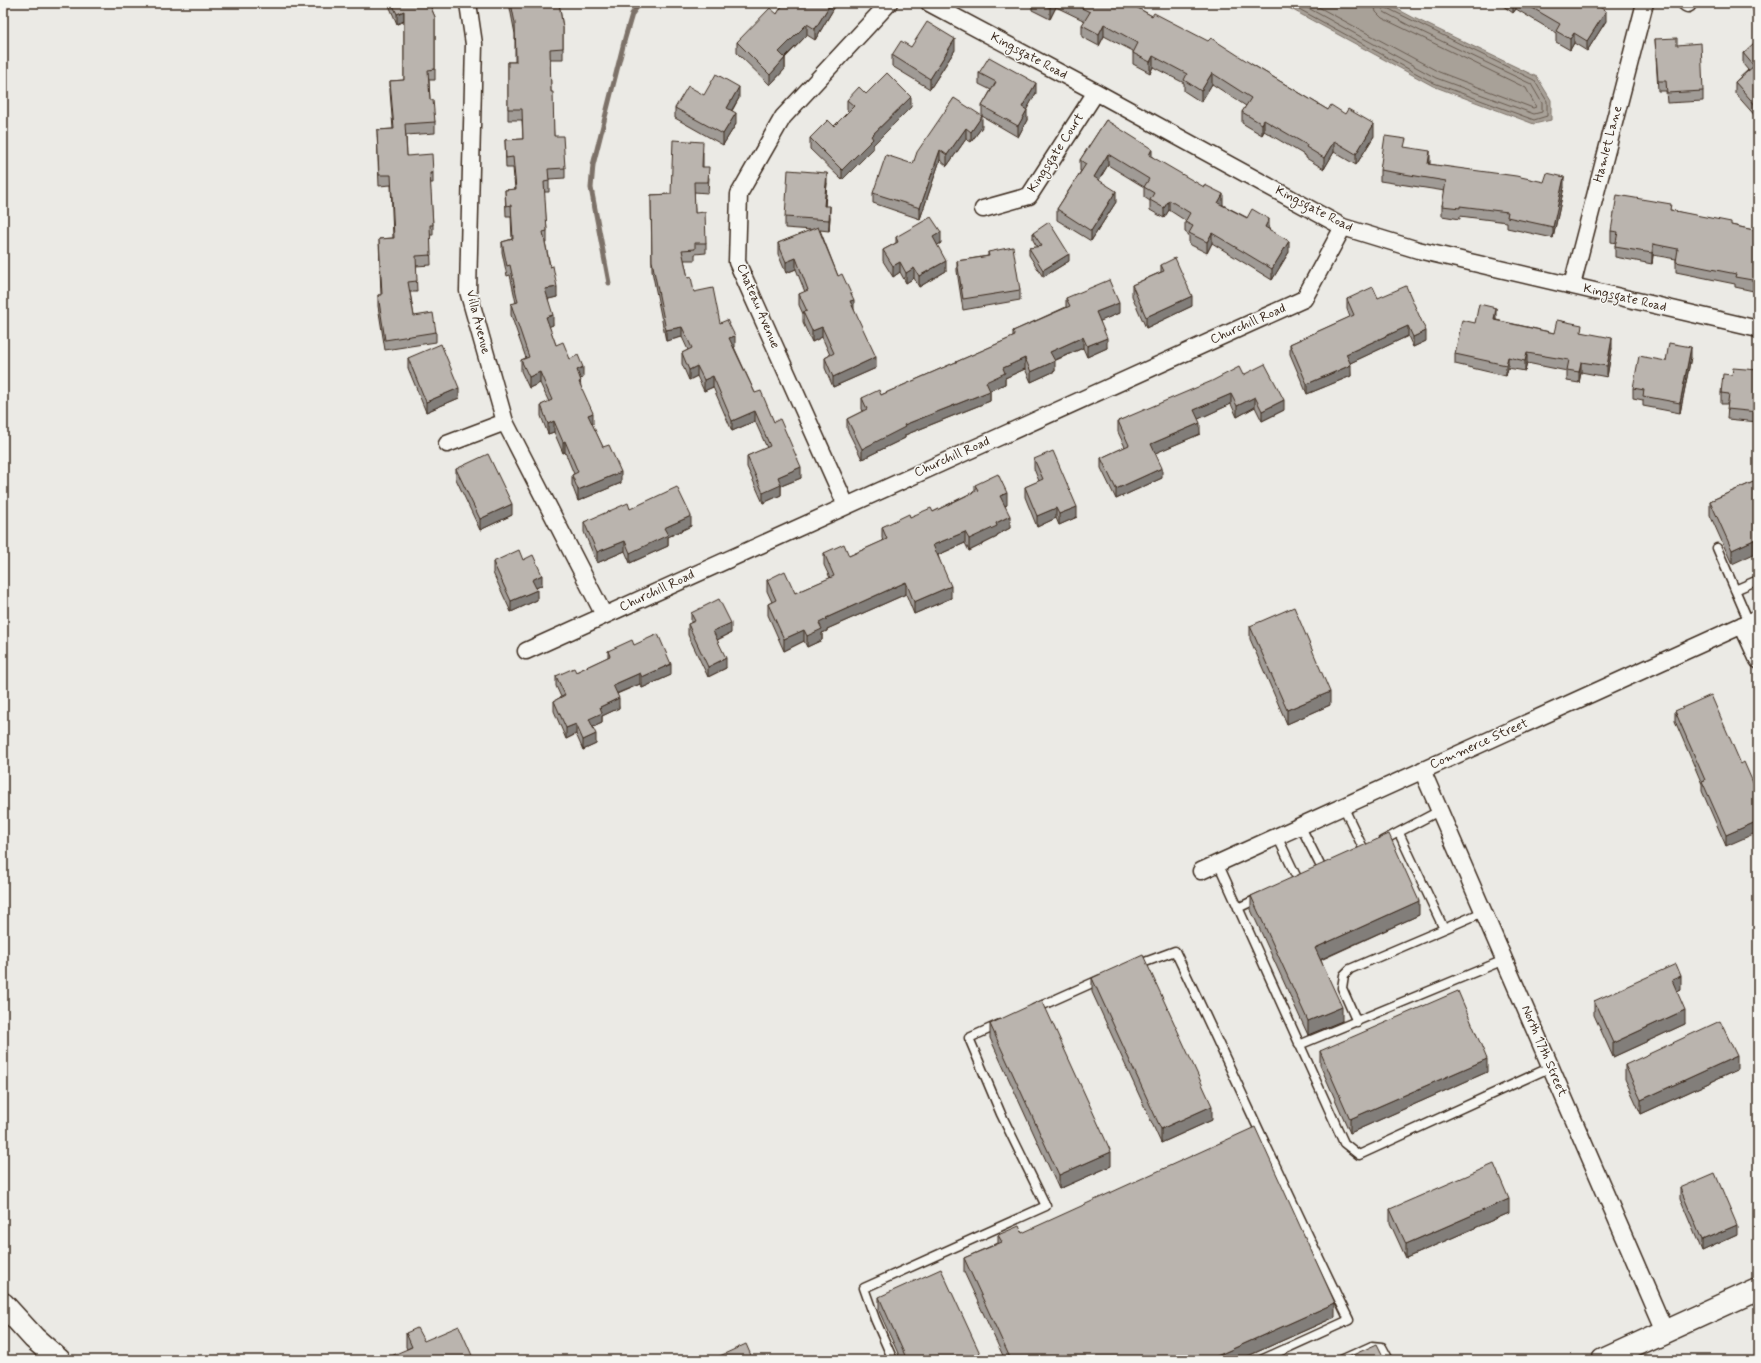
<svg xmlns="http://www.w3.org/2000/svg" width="1761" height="1363" font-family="Mynerve,sans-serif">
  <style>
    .water { fill: #a8a198; stroke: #7c7167 }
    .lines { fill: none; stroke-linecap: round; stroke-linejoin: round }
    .shore { stroke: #675a4f; stroke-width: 1 }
    .stream { stroke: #7c7167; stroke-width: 5 }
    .lane-casing { stroke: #3b2a1e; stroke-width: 11 }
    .street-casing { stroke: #3b2a1e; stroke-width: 19 }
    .secondary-casing { stroke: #3b2a1e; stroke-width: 25 }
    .lane { stroke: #f6f6f2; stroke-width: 8 }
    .street { stroke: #f6f6f2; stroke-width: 16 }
    .secondary { stroke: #f6f6f2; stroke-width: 22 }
    .wall { fill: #a09b96; stroke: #3b2a1e }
    .shaded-wall { fill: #827e7a; stroke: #3b2a1e }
    .building { fill: #bab4ae; stroke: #3b2a1e }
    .labels { text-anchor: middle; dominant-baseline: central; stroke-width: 3; stroke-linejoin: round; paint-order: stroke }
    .street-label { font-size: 13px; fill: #3b2a1e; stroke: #f6f6f2 }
  </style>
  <rect width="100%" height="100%" fill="#ebeae5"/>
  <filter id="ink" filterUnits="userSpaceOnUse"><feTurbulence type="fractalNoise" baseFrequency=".025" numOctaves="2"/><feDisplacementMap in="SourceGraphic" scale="8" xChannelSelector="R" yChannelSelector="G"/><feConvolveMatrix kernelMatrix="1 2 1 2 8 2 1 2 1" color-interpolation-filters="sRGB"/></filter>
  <g filter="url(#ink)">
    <path class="water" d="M1280 3H1386L1414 18 1537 77 1551 100V120L1534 124 1433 86Z"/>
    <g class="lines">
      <path class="shore" d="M1288 3 1434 83 1534 120 1547 116V101L1534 80 1387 8 1385 3
        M1299 3 1436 78 1534 114 1542 112V103L1531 84 1410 26 1384 12 1380 3
        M1311 3 1439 72 1533 108 1536 107 1526 88 1382 18 1376 12 1374 3"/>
      <path class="stream" d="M609 283 591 188 593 165 625 38 632 14 640 3"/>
      <g class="lane-casing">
        <path id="lane" d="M1717 548 1749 622
          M1735 590 1758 580
          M1343 806 1364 850
          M1300 825 1322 869
          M1399 833 1444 929 1483 912
          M1277 836 1298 880
          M1382 841 1439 811
          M1218 863 1344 1143 1359 1155 1551 1067
          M1238 908 1261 897
          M1137 965 1175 951C1234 1074 1289 1198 1349 1320L1261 1360
          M1034 1009 1101 979
          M1357 1022 1342 988 1344 975 1350 969 1444 929
          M1299 1045 1504 960
          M893 1360 875 1319 864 1288 1046 1206 1001 1114 969 1038 1000 1024
          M1341 1360 1372 1346 1382 1347 1389 1360"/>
      </g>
      <g class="street-casing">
        <path id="street" d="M468 3 474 44 468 291 505 422 604 615
          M929 3 1096 92 1343 227 1418 250 1758 329
          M1686 3 1688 4
          M983 209 1029 196 1096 92
          M1572 285 1645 3
          M447 444 505 422
          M846 505 737 262 739 194 783 117 889 3
          M1742 625 1758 660
          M526 651 1304 299 1343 227
          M1422 770 1665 1331
          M1201 871 1758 618"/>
      </g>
      <g class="secondary-casing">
        <path id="secondary" d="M3 1304 34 1338 59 1360
          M1603 1360 1758 1289"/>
      </g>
      <use href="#lane" class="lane"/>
      <use href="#street" class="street"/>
      <use href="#secondary" class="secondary"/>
    </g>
    <path class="wall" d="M388 3H429L435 17V80H429L430 100 435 122V133L406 135 407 156 433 173V183H430L433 225V235H430L431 265 416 266 417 292H410L414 316 436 332V342L385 350 378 306V295H381L379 239 393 238 391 185 379 186 377 130 393 129 390 91V81L404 80V21L397 24Z
      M509 3H559L563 28V59H550L551 92 554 136 565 168V178L549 179V192H544L547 231V242H545L557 297 548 299 553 325 549 326 556 345 570 359 583 378 580 379 581 387 593 424H592L603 447 621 483 578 501 572 485V475L574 474 565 452 563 453 554 432 548 434 541 416V405L549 402 540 383 529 388 521 371V360L526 358 511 315V304L516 303 510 275 507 276 502 252V242L512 239 511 216H506L505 190 515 189 513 168H506L505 140 523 139 522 120H508V62H515V34Z
      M784 3H837L815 40 807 35 785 58V69L770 85 737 53V42L777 14Z
      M1032 3H1129L1152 16 1253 65 1328 110 1374 136 1356 165 1334 152 1324 169 1306 158V156L1264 131 1262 135 1242 123V112L1246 106 1212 84 1201 102 1184 91V83L1153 67 1150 73 1133 64V51L1104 36 1099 46 1082 37V25L1085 21 1056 7 1050 19 1032 10Z
      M1499 3H1593L1606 21 1587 51 1574 43 1570 50 1556 42V33L1516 9 1513 13Z
      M1752 3H1758V10L1753 11Z
      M1655 39 1677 45 1703 91V101L1667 103 1666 91H1658Z
      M911 47 955 50 930 89 892 66V55Z
      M1758 48 1757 118 1735 93V82L1748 70 1743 64V53Z
      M979 73 1036 93 1026 110 1027 120 1018 137 982 116V106L991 90 979 84Z
      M866 94 911 107 873 145V149L842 180 810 149V138L834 126 849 112 847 110V100Z
      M739 98 732 111 736 124 723 145 675 118V108Z
      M954 98 982 127 971 142 966 139 947 166 940 160 920 219 873 203V193L913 164Z
      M1106 120 1152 157 1223 204V205L1269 229 1289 252 1272 280 1212 243 1207 253 1189 244V235L1185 232V222L1186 221 1169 210 1164 218 1150 210V201L1144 197V187L1108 165 1099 180 1116 202 1091 241 1057 220V209L1081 171H1080V160Z
      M1406 148 1430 162 1429 164 1564 187 1553 238 1507 228V222L1460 216V219L1442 216V206L1445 191 1380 181V170Z
      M703 152V167L709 178 708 193 694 192 695 213 706 243V253L695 254V260H684L688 278 694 292 720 323 735 347H734L755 393 774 422 801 478 781 486V495L763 503 747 467V456L767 448 755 421 732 431 713 387 704 391 697 376 689 380 682 364V353L688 350 682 337 666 341 652 271 651 195 671 194Z
      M827 183 825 206 830 217 829 231 820 230 838 276 854 310 876 368 833 387 825 368V358L830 355 822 337 812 342 803 323V314L799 305V294L805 292 796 269 786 273 778 254V243L812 230 785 228V217Z
      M1671 210 1731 225 1758 231V292L1735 287V284L1676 272V259L1653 255 1652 264 1615 257V247L1616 243 1611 242V231Z
      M1033 233 1069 261 1043 277 1029 255V248L1037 247 1033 240Z
      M896 237 941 243 937 245 946 271 919 287 914 278 906 283 900 272 893 277 883 261V250L896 243Z
      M988 252 1020 290V300L963 310 957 271V261L988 256Z
      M1161 265 1192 306 1146 328 1132 296V285L1161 272Z
      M1066 298 1119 313 1100 321 1107 348 1087 357 1083 348 1054 361 1055 371 1031 382 1025 369 1005 378V384L990 390V401L905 435V438L862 459 847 429V419L863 411 862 409V398L881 395 1013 337V331L1066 307Z
      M1378 298 1426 341 1413 347 1408 336 1350 363 1351 376 1307 394 1290 354V344L1350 317 1347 309V299Z
      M1496 319V320L1554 333 1582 332 1612 348 1607 377 1581 372 1579 383 1567 381V371L1527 363 1525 371 1508 368 1506 376 1455 364V354L1475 323Z
      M1691 357 1680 413 1643 406V400L1633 398V388L1666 361Z
      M408 358 459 398 426 412 408 368Z
      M1758 370V422L1727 419 1728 404H1721V393L1732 375Z
      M1243 375 1284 410 1262 421 1255 407 1237 417 1231 404 1198 419 1200 434 1155 453 1162 478 1116 499 1101 468V458L1125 447 1118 432V421Z
      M1034 459 1077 517 1059 525 1056 518 1037 527 1025 497V487L1039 481 1034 469Z
      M456 469 512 515 480 530 456 479Z
      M1758 480 1732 564 1710 515V501Z
      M975 485 1007 505 1005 506 1010 528 997 535V537L969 551 965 543 938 555 951 598 914 614 906 594 827 629V631L822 633V640L807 647 804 641 784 651 768 615V604L772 602 767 591V580L795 593 830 578 824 565V553L849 556 883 541 882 538V527L910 517 933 512 975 491Z
      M630 509 691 526 668 537V546L630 563 625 551 597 563 584 532V522Z
      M523 560 542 585 536 588 537 600 511 612 493 573V562Z
      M691 613 731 633 717 640 726 668 708 677 688 635V624L691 623Z
      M1250 626 1330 705 1287 724 1250 639Z
      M634 645 671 675 642 688 640 684 617 694 619 708 602 716V723L593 727 596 744 583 750 576 734 566 739 554 711V701L561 697 556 686V676L576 672 608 657V651Z
      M1675 711 1741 764 1726 846 1702 791V784L1675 721Z
      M1251 896 1419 915 1321 960 1342 1021 1308 1035 1251 910Z
      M1092 978 1212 1120 1161 1143 1092 992Z
      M1681 990 1677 992 1685 1024 1613 1057 1594 1015V1001Z
      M990 1024 1111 1166 1059 1189 990 1038Z
      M1320 1051 1487 1072 1350 1133 1320 1065Z
      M1625 1065 1737 1070 1641 1114 1625 1079Z
      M1680 1188 1737 1235 1702 1251 1680 1199Z
      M1390 1209 1509 1213 1406 1258 1390 1223Z
      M1022 1233 1335 1317 1239 1360H1005L964 1272V1258L998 1243V1235Z
      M879 1297 983 1360H901L879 1311Z
      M406 1333 424 1341 407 1349 406 1347Z"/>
    <path class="shaded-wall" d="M831 3H837L815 40V29Z
      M1052 3H1056V7L1050 19V8Z
      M1513 3H1516V9L1513 13Z
      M404 11V21L397 24V14Z
      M1606 11V21L1587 51V41Z
      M807 24V35L779 63V52Z
      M1104 24V36L1099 46V34Z
      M1574 33V43L1570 50V39Z
      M955 39V50L930 89V79Z
      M1153 56V67L1150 73V62Z
      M785 58V69L770 85V75Z
      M1212 73V84L1201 102V91Z
      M1036 83V93L1022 118V107Z
      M739 87V98L727 118V108Z
      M911 97V107L873 145V149L842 180V170L871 136Z
      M1758 106V117L1757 118V107Z
      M1027 110V120L1018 137V126Z
      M736 113V124L723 145V134Z
      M982 116V127L971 142V132Z
      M1264 120V131L1262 135V124Z
      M1374 124V136L1356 165V154Z
      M966 128V139L947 166V155Z
      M1334 141V152L1324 169V158Z
      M1152 149V159L1149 155Z
      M940 150V160L920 219V208Z
      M1430 151V162L1428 175V164Z
      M1108 154V165L1094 188V177Z
      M827 173V183L824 216V206Z
      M1564 177V187L1553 238V227Z
      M1116 191V202L1091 241V231Z
      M1223 194V204L1218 213V203Z
      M1169 200V210L1164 218V208Z
      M830 206V217L829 231V220Z
      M1269 219V229L1265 237V227Z
      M941 232V243L933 248V237Z
      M1212 233V243L1207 253V242Z
      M1289 241V252L1272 280V269Z
      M1653 244V255L1652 264V253Z
      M1069 254V261L1043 277V270Z
      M796 258V269L786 273V262Z
      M946 261V271L919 287V276Z
      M900 262V272L893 277V266Z
      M914 268V278L906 283V273Z
      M557 287V297L545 300V289Z
      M1192 296V306L1146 328V317Z
      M854 300V310L850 301Z
      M1119 303V313L1096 323V312Z
      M1496 308V319L1494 330V320Z
      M553 315V325L546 328V317Z
      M1408 326V336L1346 365V354Z
      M682 327V337L666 341V330Z
      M822 327V337L812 342V331Z
      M1426 331V341L1413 347V337Z
      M735 336V347L729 349V338Z
      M1083 337V348L1050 362V352Z
      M1107 338V348L1087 357V346Z
      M1612 338V348L1607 377V366Z
      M1691 347V357L1680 413V403Z
      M1527 353V363L1525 371V361Z
      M876 357V368L833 387V377Z
      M1508 357V368L1506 376V365Z
      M1025 358V369L1005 378V384L986 392V382L1003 368Z
      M1055 361V371L1031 382V372Z
      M1581 362V372L1579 383V372Z
      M1351 365V376L1307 394V384Z
      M697 366V376L689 380V370Z
      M583 367V378L577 380V370Z
      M540 372V383L529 388V377Z
      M713 376V387L704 391V380Z
      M459 388V398L426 412V402Z
      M990 391V401L905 435V438L862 459V449L904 425Z
      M1231 394V404L1194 421V410Z
      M1255 397V407L1237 417V406Z
      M1284 400V410L1262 421V411Z
      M755 411V421L732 431V421Z
      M593 413V424L588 426V415Z
      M554 421V432L548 434V424Z
      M1200 423V434L1151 455V444Z
      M565 441V452L563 453V442Z
      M801 467V478L781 486V495L763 503V493L778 477Z
      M1162 468V478L1116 499V489Z
      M621 472V483L578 501V490Z
      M1007 493V505L1000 508V496Z
      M512 504V515L480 530V519Z
      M1077 507V517L1059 525V514Z
      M1056 508V518L1037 527V516Z
      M691 516V526L668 537V546L630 563V553L664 528Z
      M1010 516V528L997 535V537L969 551V539L996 523Z
      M965 532V543L933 557V545Z
      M1758 538V552L1732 564V550Z
      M625 541V551L597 563V552Z
      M542 575V585L532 590V580Z
      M906 582V594L827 629V631L822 633V640L807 647V636L819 623 826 618Z
      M951 586V598L914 614V602Z
      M537 590V600L511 612V601Z
      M731 623V633L713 642V631Z
      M804 630V641L784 651V639Z
      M726 658V668L708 677V667Z
      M671 664V675L642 688V677Z
      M640 673V684L613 695V685Z
      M1330 692V705L1287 724V710Z
      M619 698V708L602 716V723L589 729V719L600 707Z
      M576 724V734L566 739V728Z
      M596 734V744L583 750V740Z
      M1758 821V832L1726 846V835Z
      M1419 901V915L1315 962V948Z
      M1681 976V990L1672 994V980Z
      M1342 1007V1021L1308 1035V1021Z
      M1685 1010V1024L1613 1057V1043Z
      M1737 1056V1070L1641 1114V1100Z
      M1487 1059V1072L1350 1133V1119Z
      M1212 1106V1120L1161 1143V1129Z
      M1111 1152V1166L1059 1189V1175Z
      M1509 1199V1213L1406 1258V1244Z
      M1737 1225V1235L1702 1251V1240Z
      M1335 1303V1317L1239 1360H1208Z"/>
    <path class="building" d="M392 3H429L435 17V69L428 70 430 100H433L435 122 405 124 407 156 432 154 433 173H430L433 225H430L431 255 416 256 417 281 408 282 414 316 433 313 436 332 385 340 378 295H382L379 239 394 238 391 175H379L377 130 394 129 390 81 404 80V11L397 14Z
      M511 3H559L563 28V48L550 49 551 92H553L554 136H563L565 168 548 169 549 181 544 182 547 231 543 232 550 267 553 266 557 287 545 289 553 315 546 317 556 345 563 342 570 359 578 355 583 367 577 370 581 381 579 382 593 413 588 415 603 447 609 445 621 472 578 490 572 475 578 472 565 441 563 442 554 421 548 424 541 405 552 400 540 372 529 377 521 360 529 357 511 304 518 302 510 265 507 266 502 242 513 239 511 205 506 206 505 190 516 189 513 157 506 158 505 140 523 139 522 109H508V62H516L515 23Z
      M784 3H831L815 29 807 24 779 52 785 58 770 75 737 42 770 8 777 14Z
      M1040 3H1052L1050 8Z
      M1071 3H1129L1152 16 1154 13 1208 41 1211 38 1253 65 1328 110 1331 105 1345 114 1348 109 1374 124 1356 154 1334 141 1324 158 1306 147 1307 145 1264 120 1262 124 1242 112 1251 98 1212 73 1201 91 1184 80 1187 74 1153 56 1150 62 1133 53 1138 43 1104 24 1099 34 1082 25 1090 12Z
      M1524 3H1593L1606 11 1587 41 1574 33 1570 39 1556 31 1560 24Z
      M927 22 955 39 930 79 892 55 901 41 911 47Z
      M1677 38V45L1701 43 1703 91 1667 93 1666 81H1658L1655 39Z
      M1754 43 1758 48V106L1757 107 1735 82 1754 66 1743 53Z
      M989 57 1036 83 1022 107 1027 110 1018 126 982 106 996 82 979 73Z
      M887 73 911 97 871 136 873 139 842 170 810 138 828 120 834 126 854 106 847 100 859 87 866 94Z
      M716 74 739 87 727 108 736 113 723 134 675 108 688 86 704 95Z
      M954 98 982 116 971 132 966 128 947 155 940 150 920 208 873 193 886 155 913 164 917 152Z
      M1106 120 1152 149 1149 155 1204 187 1205 185 1223 194 1218 203 1247 218 1252 209 1269 219 1265 227 1289 241 1272 269 1212 233 1207 242 1189 233 1193 226 1185 222 1190 213 1169 200 1164 208 1150 200 1154 193 1144 187 1149 179 1108 154 1094 177 1116 191 1091 231 1057 209 1086 164 1080 160Z
      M1385 136 1406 139 1404 147 1430 151 1428 164 1516 176 1544 182 1547 173 1564 177 1553 227 1507 217 1508 212 1460 206V208L1442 206 1446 181 1380 170Z
      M673 140 703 142 702 167H709L708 182H694L695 213 705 212 706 243H695V249L682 250 688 278 691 277 694 292 713 288 720 323 727 320 735 336 729 338 755 393 761 391 774 422 780 419 801 467 778 477 781 485 763 493 747 456 770 446 755 411 732 421 713 376 704 380 697 366 689 370 682 353 692 348 682 327 666 330 652 261 651 195 671 194Z
      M788 170 827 173 824 206H830L829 220 785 217Z
      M1617 195 1671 204 1670 210 1731 222V225L1758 231V281L1735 277 1736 274 1676 262 1678 249 1653 244 1652 253 1615 247 1618 232 1611 231Z
      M931 217 941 232 933 237 946 261 919 276 914 268 906 273 900 262 893 266 883 250 898 242 896 237Z
      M1049 222 1069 254 1043 270 1029 248 1042 246 1033 233Z
      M818 227 838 276 842 274 854 300 850 301 876 357 833 377 825 358 834 353 822 327 812 331 803 312 807 311 799 294 808 290 796 258 786 262 778 243Z
      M1013 247 1020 290 963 299 957 261 989 256 988 252Z
      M1175 258 1192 296 1146 317 1132 285 1164 271 1161 265Z
      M1109 280 1119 303 1096 312 1107 338 1087 346 1083 337 1050 352 1055 361 1031 372 1025 358 1003 368 1005 373 986 382 990 391 904 425 905 427 862 449 847 419 867 409 862 398 879 390 881 395 1015 336 1013 331 1070 306 1066 298Z
      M1406 286 1426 331 1413 337 1408 326 1346 354 1351 365 1307 384 1290 344 1354 315 1347 299 1373 287 1378 298Z
      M1479 304 1496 308 1494 320 1554 333 1557 320 1582 325 1581 332 1612 338 1607 366 1581 362 1579 372 1567 370 1569 360 1527 353 1525 361 1508 357 1506 365 1455 354 1462 320 1475 323Z
      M1669 343 1691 347 1680 403 1643 396 1644 390 1633 388 1639 356 1666 361Z
      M441 344 459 388 426 402 408 358Z
      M1265 364 1284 400 1262 411 1255 397 1237 406 1231 394 1194 410 1200 423 1151 444 1162 468 1116 489 1101 458 1129 445 1118 421 1212 381 1239 367 1243 375Z
      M1733 368 1758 370V412L1727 409 1729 394 1721 393 1723 374 1732 375Z
      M1053 451 1077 507 1059 514 1056 508 1037 516 1025 487 1043 479 1034 459Z
      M488 454 512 504 480 519 456 469Z
      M998 474 1007 493 1000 496 1010 516 996 523 997 526 969 539 965 532 933 545 951 586 914 602 906 582 826 618 827 619 819 623 822 629 807 636 804 630 784 639 768 604 776 600 767 580 785 571 795 593 834 576 824 553 844 544 849 556 887 539 882 527 909 514 910 517 931 508 933 512 978 490 975 485Z
      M1758 480V538L1732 550 1710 501Z
      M677 487 691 516 664 528 668 535 630 553 625 541 597 552 584 522 628 503 630 509Z
      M519 550 523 560 533 555 542 575 532 580 537 590 511 601 493 562Z
      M719 599 731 623 713 631 726 658 708 667 688 624 695 621 691 613Z
      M1294 607 1330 692 1287 710 1250 626Z
      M658 634 671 664 642 677 640 673 613 685 619 698 600 707 602 713 589 719 596 734 583 740 576 724 566 728 554 701 565 695 556 676 574 668 576 672 610 656 608 651 632 640 634 645Z
      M1711 695 1741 764 1744 762 1758 794V821L1726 835 1702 781 1705 780 1675 711Z
      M1389 834 1419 901 1315 948 1342 1007 1308 1021 1251 896Z
      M1143 955 1212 1106 1161 1129 1092 978Z
      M1676 964 1681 976 1672 980 1685 1010 1613 1043 1594 1001Z
      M1458 991 1487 1059 1350 1119 1320 1051Z
      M1042 1000 1111 1152 1059 1175 990 1024Z
      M1720 1021 1737 1056 1641 1100 1625 1065Z
      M1255 1127 1335 1303 1208 1360H1011L964 1258 1002 1242 998 1235 1019 1226 1022 1233Z
      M1494 1164 1509 1199 1406 1244 1390 1209Z
      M1715 1173 1737 1225 1702 1240 1680 1188Z
      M941 1269 983 1360H907L879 1297Z
      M459 1326 474 1360H382L412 1347 406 1333 417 1328 424 1341Z
      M746 1344 753 1360H711Z
      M1377 1344 1385 1360H1342Z
      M1758 1356V1360H1750Z"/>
  </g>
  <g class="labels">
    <g class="street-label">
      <text transform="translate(1029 56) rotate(28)">Kingsgate Road</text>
      <text transform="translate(1608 144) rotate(-75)">Hamlet Lane</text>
      <text transform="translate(1056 153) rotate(-57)">Kingsgate Court</text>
      <text transform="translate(1314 209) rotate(27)">Kingsgate Road</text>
      <text transform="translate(1625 298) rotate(13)">Kingsgate Road</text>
      <text transform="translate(758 306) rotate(67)">Chateau Avenue</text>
      <text transform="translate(478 322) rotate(76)">Villa Avenue</text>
      <text transform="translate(1248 324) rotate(-24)">Churchill Road</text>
      <text transform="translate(952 457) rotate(-24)">Churchill Road</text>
      <text transform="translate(657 591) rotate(-25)">Churchill Road</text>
      <text transform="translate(1479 744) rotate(-24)">Commerce Street</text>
      <text transform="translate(1544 1051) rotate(67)">North 17th Street</text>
    </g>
  </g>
  <rect width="1761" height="1363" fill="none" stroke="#f6f6f2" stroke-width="16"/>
  <rect x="8" y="8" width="1745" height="1347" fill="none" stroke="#3b2a1e" stroke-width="1.5" filter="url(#ink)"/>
</svg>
